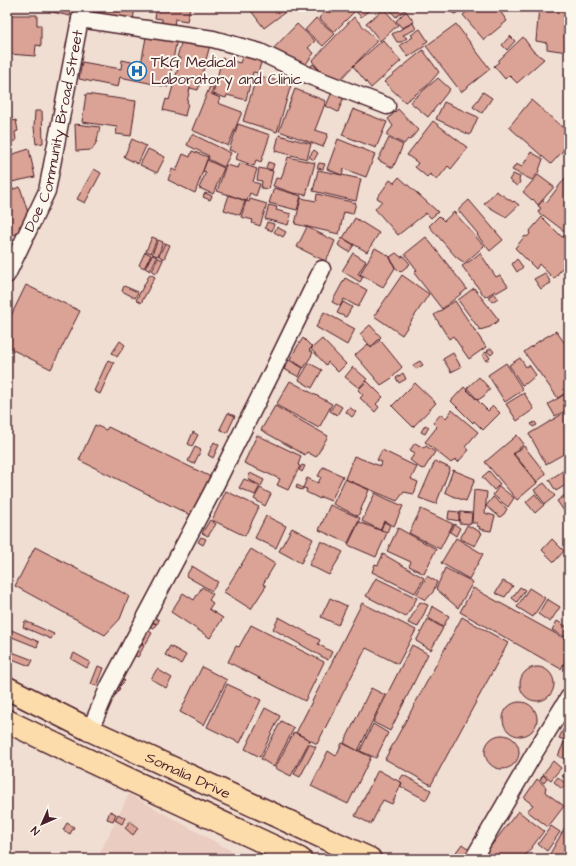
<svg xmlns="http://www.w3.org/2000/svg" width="576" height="866" font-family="'Architects Daughter',sans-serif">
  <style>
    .built { fill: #eaccc0 }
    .building { fill: #dba395; stroke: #4a1f2b }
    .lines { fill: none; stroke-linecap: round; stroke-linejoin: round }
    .street-casing { stroke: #4a1f2b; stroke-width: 19 }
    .primary-casing { stroke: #4a1f2b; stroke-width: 25 }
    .street { stroke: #fbf7ec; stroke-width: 16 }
    .primary { stroke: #fddcac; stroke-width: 22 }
    .labels { text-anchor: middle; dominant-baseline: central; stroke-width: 4; stroke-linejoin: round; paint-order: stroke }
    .poi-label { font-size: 15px; fill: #4a1f2b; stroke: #fbf7ec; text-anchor: start }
    .street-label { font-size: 15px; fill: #4a1f2b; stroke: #fbf7ec }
  </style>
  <rect width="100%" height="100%" fill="#f1ded2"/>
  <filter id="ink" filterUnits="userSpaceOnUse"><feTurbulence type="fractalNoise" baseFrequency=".025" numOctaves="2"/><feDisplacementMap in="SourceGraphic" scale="8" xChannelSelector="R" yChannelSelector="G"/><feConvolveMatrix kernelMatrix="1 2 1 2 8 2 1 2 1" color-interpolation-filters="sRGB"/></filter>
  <g filter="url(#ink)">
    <path class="built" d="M129 794 246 859H97Z"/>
    <path class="building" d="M34 7H72L70 16 34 8Z
      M97 7H135L133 20 96 12Z
      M157 7H190L187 21 175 19 174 26 162 23V19L155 18Z
      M248 7H292L264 28Z
      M329 7H350L354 12 334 32 319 18Z
      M352 7H373L361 17Z
      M387 7H404L406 9 396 17Z
      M443 7H464L455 14 444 9Z
      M472 7H497L507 21 484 40 463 15Z
      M539 7 559 10 560 7H569V46H567V52L547 49V43L536 41Z
      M384 9 398 25 380 41 366 23Z
      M406 11 414 22 402 28 396 21Z
      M10 15H37V25H41V46L36 45 35 56 9 54Z
      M354 17 377 41 336 84 322 73 312 61Z
      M316 18 335 34 323 46 305 30Z
      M413 23 416 29 403 35 407 38 401 42H397L392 34Z
      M297 24 315 41 308 48 314 53 303 68 270 52Z
      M456 24 490 69 461 92 426 46Z
      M420 29 428 41 423 44 425 46 408 57 400 45 413 37 411 35Z
      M147 32 177 38 168 87 120 77 118 87 79 79 82 62 121 69 122 60 141 64Z
      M510 36 515 41 507 50 502 45Z
      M183 37 210 45 198 90 190 88 187 102 188 103 185 116 163 110 166 99 169 100 181 58 177 57Z
      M523 37 533 51 544 59 517 83 509 75 505 79 494 66 499 62 498 61Z
      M383 40 401 61 371 88 353 66Z
      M423 50 439 72 427 86 405 102 384 82Z
      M243 54 262 59 258 73 253 72 246 100 227 95 226 98 213 94 222 58 240 63Z
      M313 64 319 70 315 74 309 68Z
      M569 73V83L565 75Z
      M257 75 291 85 277 132 243 121Z
      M438 78 450 89 428 117 410 102Z
      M7 79 10 90H7Z
      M210 86 214 88 211 94 220 98 218 103 242 112 228 146 192 130Z
      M295 89 326 101 315 130 328 134 323 147 279 131Z
      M332 92 344 97 338 112 326 106Z
      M483 92 492 98 482 113 473 107Z
      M7 94 12 121 16 120 18 131 15 132 16 141 7 142Z
      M86 94 136 101 131 136 116 134 117 127 82 122Z
      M531 100 569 133V141L562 152 551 164 509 127Z
      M444 102 478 117 470 135 436 119Z
      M353 109 387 122 376 148 342 135Z
      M398 109 418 130 410 140 408 139 404 144 386 135 393 126 388 119Z
      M35 111H42L43 143 36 144 34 127Z
      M433 121 468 148 451 169 448 166 437 180 430 174 427 177 415 167 418 163 407 155Z
      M75 124 100 127 97 141 92 150 76 151Z
      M238 124 270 135 261 162 256 160 254 166 236 159 238 153 229 150Z
      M192 134 231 153 224 167 208 159 209 156 187 145Z
      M279 135 311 144 307 159 275 151Z
      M389 138 403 145 393 168 378 160Z
      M132 139 146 146 138 164 124 157Z
      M338 139 375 154 366 177 344 169 342 175 327 169Z
      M29 149 35 177 7 183V156Z
      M148 149 165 157 157 173 140 165Z
      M314 150 318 153 314 160 309 157Z
      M192 151 208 157 195 193 168 180 172 169 176 171 183 154 190 157Z
      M531 152 543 159 538 173 532 180 512 170 516 164 522 167Z
      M288 157 315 163 306 195 293 193 273 186 276 178 281 179Z
      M207 160 224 168 213 194 199 188 206 172 203 171Z
      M268 162 274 164 272 170 266 168Z
      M240 163 257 169 253 182 260 184 256 196 250 193 247 201 217 191 226 165 238 168Z
      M319 163 325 164 323 169 317 168Z
      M259 168 273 171 269 189 261 188 262 181 257 180Z
      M94 169 101 173 85 203 77 199Z
      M318 170 361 179 356 201 313 191Z
      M569 173V225L564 231 543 215 541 216 538 212 541 208 538 206 543 200 546 203Z
      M513 174 520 177 519 180 520 182 517 186 509 180Z
      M538 175 554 187 538 205 533 199 532 200 523 192Z
      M399 177 438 212 431 218 426 213 398 235 375 209 382 201 377 198 390 180 394 183Z
      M20 187 29 216 24 218 26 224 19 226 21 233 7 236V191Z
      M274 188 301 196 297 210 269 203Z
      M496 191 513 202 514 201 519 205 506 217 484 204Z
      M205 193 212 196 210 200 203 197Z
      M317 194 356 203 353 214 344 212 339 234 295 224 301 198 316 201Z
      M229 195 245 201 240 215 224 210Z
      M250 199 267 204 260 226 252 223 253 220 241 217 246 201 249 202Z
      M469 200 503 240 490 251 477 235 478 234 458 210Z
      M269 205 277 207 276 210 291 214 288 225 265 219Z
      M454 212 484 246 465 263 456 257 429 226 439 216 444 221Z
      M542 217 562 237 564 236 565 237 568 236 569 237V262L562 268 554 279 539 264 536 269 515 248 525 236 527 237 530 234 529 232Z
      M355 218 379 233 367 252 343 238Z
      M267 222 274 224 272 231 265 228Z
      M277 227 286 232 283 237 274 232Z
      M307 227 335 241 330 253 325 261 297 247Z
      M152 237 157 239 151 253 146 251Z
      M426 237 467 289 442 309 414 273 417 270 405 254Z
      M342 238 354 245 349 252 338 245Z
      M10 239 14 246 7 257V240L8 242Z
      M158 240 163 242 158 256 152 254Z
      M165 243 170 245 164 259 159 256Z
      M375 248 389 256 395 268 383 287 360 274Z
      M145 252 151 255 144 268 139 265Z
      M353 253 366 261 358 274 363 277 360 282 342 271Z
      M396 253 401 257 404 256 410 264 400 272 395 267 390 257Z
      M480 253 496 277 500 275 508 286 496 293 495 291 485 297 462 266 470 261Z
      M152 255 157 257 150 271 145 268Z
      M158 258 163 260 157 273 152 271Z
      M517 259 523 267 517 272 512 264Z
      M569 272V280L565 275Z
      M545 273 551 283 545 286 541 289 534 279Z
      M150 274 155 277 141 303 136 300Z
      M402 275 429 294 402 335 374 316Z
      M345 278 367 290 358 307 344 299 340 306 332 302Z
      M26 285 80 311 51 369 7 347V324Z
      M124 286 138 292 135 298 122 291Z
      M474 288 499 320 490 327 480 330 458 300Z
      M494 293 498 298 492 302 488 297Z
      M455 301 486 347 469 359 453 336 449 339 434 315Z
      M343 302 352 307 346 317 337 313Z
      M324 312 355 329 347 345 316 327Z
      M370 325 381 337 371 347 360 334Z
      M556 331 569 349V390L558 398 524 352 539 341Z
      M303 338 312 347 309 350 313 353 304 368 290 359 299 344Z
      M322 339 346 364 338 372 328 362 326 365 311 349Z
      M380 340 402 367 392 378 381 385 355 355 368 344 371 348Z
      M120 341 125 345 117 357 112 353Z
      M491 348 494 352 491 355 487 351Z
      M486 352 490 358 486 361 482 355Z
      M453 353 461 367 451 372 443 359Z
      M520 358 526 367 529 365 536 375 527 383 522 385 509 365Z
      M108 360 114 363 100 394 94 391Z
      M289 360 303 368 299 377 284 369Z
      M420 361 423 365 416 369 413 365Z
      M309 363 322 370 312 388 299 380Z
      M506 363 523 390 505 402 488 375Z
      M353 367 367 379 359 388 345 377Z
      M403 373 406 379 399 383 396 378Z
      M479 377 490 389 484 396 478 400 467 388Z
      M290 381 332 404 319 428 276 405Z
      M367 381 383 397 376 404 379 407 375 412 360 398 363 395 358 390Z
      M415 383 436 403 413 427 392 406Z
      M464 387 488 411 493 406 500 413 483 430 474 421 473 423 451 401Z
      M569 392V409L555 416 548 404Z
      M524 393 534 409 517 421 506 404Z
      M335 403 342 407 337 415 330 411Z
      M275 406 328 436 316 457 307 452 305 455 261 430Z
      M349 407 356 412 352 417 346 412Z
      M452 410 478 432 465 447 469 450 458 462 455 459 451 463 425 442 437 427 433 423 441 414 446 418Z
      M569 410V451L546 464 529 434Z
      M228 413 235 416 227 433 220 429Z
      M535 422 537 425 533 427 531 424Z
      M95 425 106 430 108 427 211 477 192 516 79 460Z
      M425 425 429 427 425 434 421 432Z
      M193 432 198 435 192 446 188 444Z
      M257 435 301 456 298 465 300 466 288 490 277 485 280 479 244 463Z
      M517 435 524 444 513 454 537 483 517 500 485 462Z
      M214 442 219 445 213 458 208 455Z
      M415 443 424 448 426 446 435 452 424 469 420 468 410 460 415 453 410 450Z
      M524 446 546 474 537 482 514 454Z
      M195 447 201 450 194 464 188 461Z
      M382 450 417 467 411 479 418 482 414 494 404 492 397 501 345 479 354 456 380 466 382 462 377 460Z
      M435 461 450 468 436 504 419 498Z
      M302 465 305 466 302 472 299 470Z
      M323 467 343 476 331 501 321 497 320 499 306 492 307 489 303 488 307 478 318 483 321 477 318 476Z
      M569 467V483L556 491 549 480Z
      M453 470 475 479 466 501 457 498 445 492Z
      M489 471 500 484 494 490 482 477Z
      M250 473 264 480 261 486 248 479Z
      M244 479 260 486 255 495 239 488Z
      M345 479 369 490 358 516 333 504Z
      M544 483 555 496 545 504 534 490Z
      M297 485 303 488 302 490 296 488Z
      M499 486 514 498 508 507 493 495Z
      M260 488 271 494 265 506 254 499Z
      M474 490 487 492 485 513 495 516 491 531 479 529 480 527 477 526V523H472Z
      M226 491 259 507 245 536 212 520Z
      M569 492V518L557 501Z
      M375 493 387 499 403 506 394 526 384 521 380 530 362 521Z
      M535 494 544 505 535 513 526 502Z
      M493 497 507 509 504 514 500 517 486 506Z
      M330 505 360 518 348 543 319 530Z
      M421 509 453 524 440 549 409 533Z
      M449 511 459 512V521L448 519Z
      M460 512 472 513 471 524 459 523Z
      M266 516 286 526 276 548 255 538Z
      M210 520 216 524 208 536 202 533Z
      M359 522 387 533 376 557 348 545Z
      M384 522 390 525 387 532 381 530Z
      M454 524 460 528 456 536 450 532Z
      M467 525 482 533 475 546 460 539Z
      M292 528 313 539 301 563 279 551Z
      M398 528 436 549 424 574 409 566 411 562 387 551Z
      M201 537 206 539 203 545 198 542Z
      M456 538 483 554 469 579 441 563Z
      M552 539 564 551 554 562 542 550Z
      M321 541 343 552 329 575 309 565Z
      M35 547 129 596 120 619 105 635 15 586Z
      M251 549 275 564 263 584 266 586 251 609 224 592Z
      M383 554 424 578 415 593 372 572 375 564 378 565Z
      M192 566 218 582 212 591 186 576Z
      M445 568 473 582 458 608 436 589Z
      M427 576 437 582 433 592 426 600 416 595Z
      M376 578 417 598 406 617 366 596Z
      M503 581 513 586 505 597 495 593Z
      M202 587 213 594 209 600 213 603 209 609 223 618 210 638 171 612 183 593 194 600Z
      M520 587 525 590 517 602 512 598Z
      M473 588 569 641V654L561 669 460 612Z
      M529 588 545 598 533 617 517 607Z
      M330 598 347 606 338 625 321 617Z
      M547 599 560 607 550 622 538 614Z
      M420 602 428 605 418 627 408 623Z
      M362 603 416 630 398 664 366 648 317 744 296 733Z
      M432 606 449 616 443 627 427 617 429 614Z
      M154 617 159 620 157 624 151 621Z
      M279 617 320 640 318 644 332 652 328 660 273 629Z
      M462 617 508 643 431 785 385 759Z
      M428 619 443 628 431 650 416 641Z
      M25 621 54 634 51 639 23 627Z
      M557 621 569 628V639L552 630Z
      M151 622 156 624 154 628 149 626Z
      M251 625 324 662 305 701 228 662 236 646 239 647Z
      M7 628 39 642 37 647 7 635Z
      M147 630 152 633 145 645 140 642Z
      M139 644 144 646 138 657 133 655Z
      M412 645 428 654 390 731 373 722Z
      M170 646 186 655 181 664 165 655Z
      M7 650 33 660 30 666 7 657Z
      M74 653 90 662 87 668 71 659Z
      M98 666 104 668 97 686 91 684Z
      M202 667 227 680 204 725 180 712Z
      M520 684a17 17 0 1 1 34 0a17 17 0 1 1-34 0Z
      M157 669 172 678 166 688 151 679Z
      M119 676 125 681 120 686 114 682Z
      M113 684 120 688 116 695 109 691Z
      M227 684 261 700 240 743 207 727Z
      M371 688 385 695 358 751 344 743Z
      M503 719a17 17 0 1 1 34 0a17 17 0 1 1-34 0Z
      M265 708 280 716 260 757 245 749Z
      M569 718V742L559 738Z
      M281 721 294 728 274 767 261 759Z
      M373 724 388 733 376 758 360 751Z
      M294 732 310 740 291 776 275 768Z
      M485 752a17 17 0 1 1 34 0a17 17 0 1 1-34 0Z
      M564 742 569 744V761L558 756Z
      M342 743 371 757 348 804 311 786 328 751 336 756Z
      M309 744 316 747 300 777 294 774Z
      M553 761 561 768 551 780 543 774Z
      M569 767V781L562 776Z
      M378 770 402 783 392 804 383 800 371 824 355 816Z
      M403 775 431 790 426 800 400 786 402 783 399 781Z
      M543 775 547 779 544 783 540 780Z
      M558 777 566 784 562 789 554 782Z
      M537 779 546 787 545 792 564 806 548 827 527 811 533 805 524 798Z
      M110 811 116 814 113 821 107 819Z
      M518 811 544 831 523 859H481Z
      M118 814 125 818 122 824 115 820Z
      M130 821 138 828 133 835 125 828Z
      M67 823 74 827 70 834 63 830Z
      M567 824 569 825V859H547Z
      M551 826 560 832 547 851 538 844Z
      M462 844 470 850 463 859H451Z"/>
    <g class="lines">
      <g class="street-casing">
        <g id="street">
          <path d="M80 19 213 39 260 52 312 77 387 106"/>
          <path id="s1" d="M7 275 47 191 80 19 85 7"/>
          <path d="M90 730 109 686 212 492 272 372 322 269"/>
          <path d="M473 859 535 752 569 697"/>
        </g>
      </g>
      <g class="primary-casing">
        <g id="primary">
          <path id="s2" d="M7 688 90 730 370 859"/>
          <path d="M7 721 81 757 300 859"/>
        </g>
      </g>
      <use href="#street" class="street"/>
      <use href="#primary" class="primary"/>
    </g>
  </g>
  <defs>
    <g id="hospital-ring" transform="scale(1)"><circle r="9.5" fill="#fbf7ec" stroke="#1f6fb2" stroke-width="1.5"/><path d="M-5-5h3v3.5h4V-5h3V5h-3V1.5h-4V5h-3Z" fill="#1f6fb2"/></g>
  </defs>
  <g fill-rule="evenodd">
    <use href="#hospital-ring" x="137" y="71"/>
  </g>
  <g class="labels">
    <g class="poi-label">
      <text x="151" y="62">TKG Medical<tspan x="151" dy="17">Laboratory and Clinic</tspan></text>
    </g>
    <g class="street-label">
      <text stroke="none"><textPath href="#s1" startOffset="153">Doe Community Broad Street</textPath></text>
      <text stroke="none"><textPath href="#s2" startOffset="201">Somalia Drive</textPath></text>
    </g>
  </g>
  <rect width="576" height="866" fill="none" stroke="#fbf7ec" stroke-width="24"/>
  <rect x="12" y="12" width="552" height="842" fill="none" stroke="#4a1f2b" stroke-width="1.5" filter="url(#ink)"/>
  <g transform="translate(42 824) rotate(225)" stroke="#fbf7ec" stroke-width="3" paint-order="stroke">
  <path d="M0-3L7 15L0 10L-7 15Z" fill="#4a1f2b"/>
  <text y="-6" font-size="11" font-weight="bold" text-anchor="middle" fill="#4a1f2b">N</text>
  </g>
</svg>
